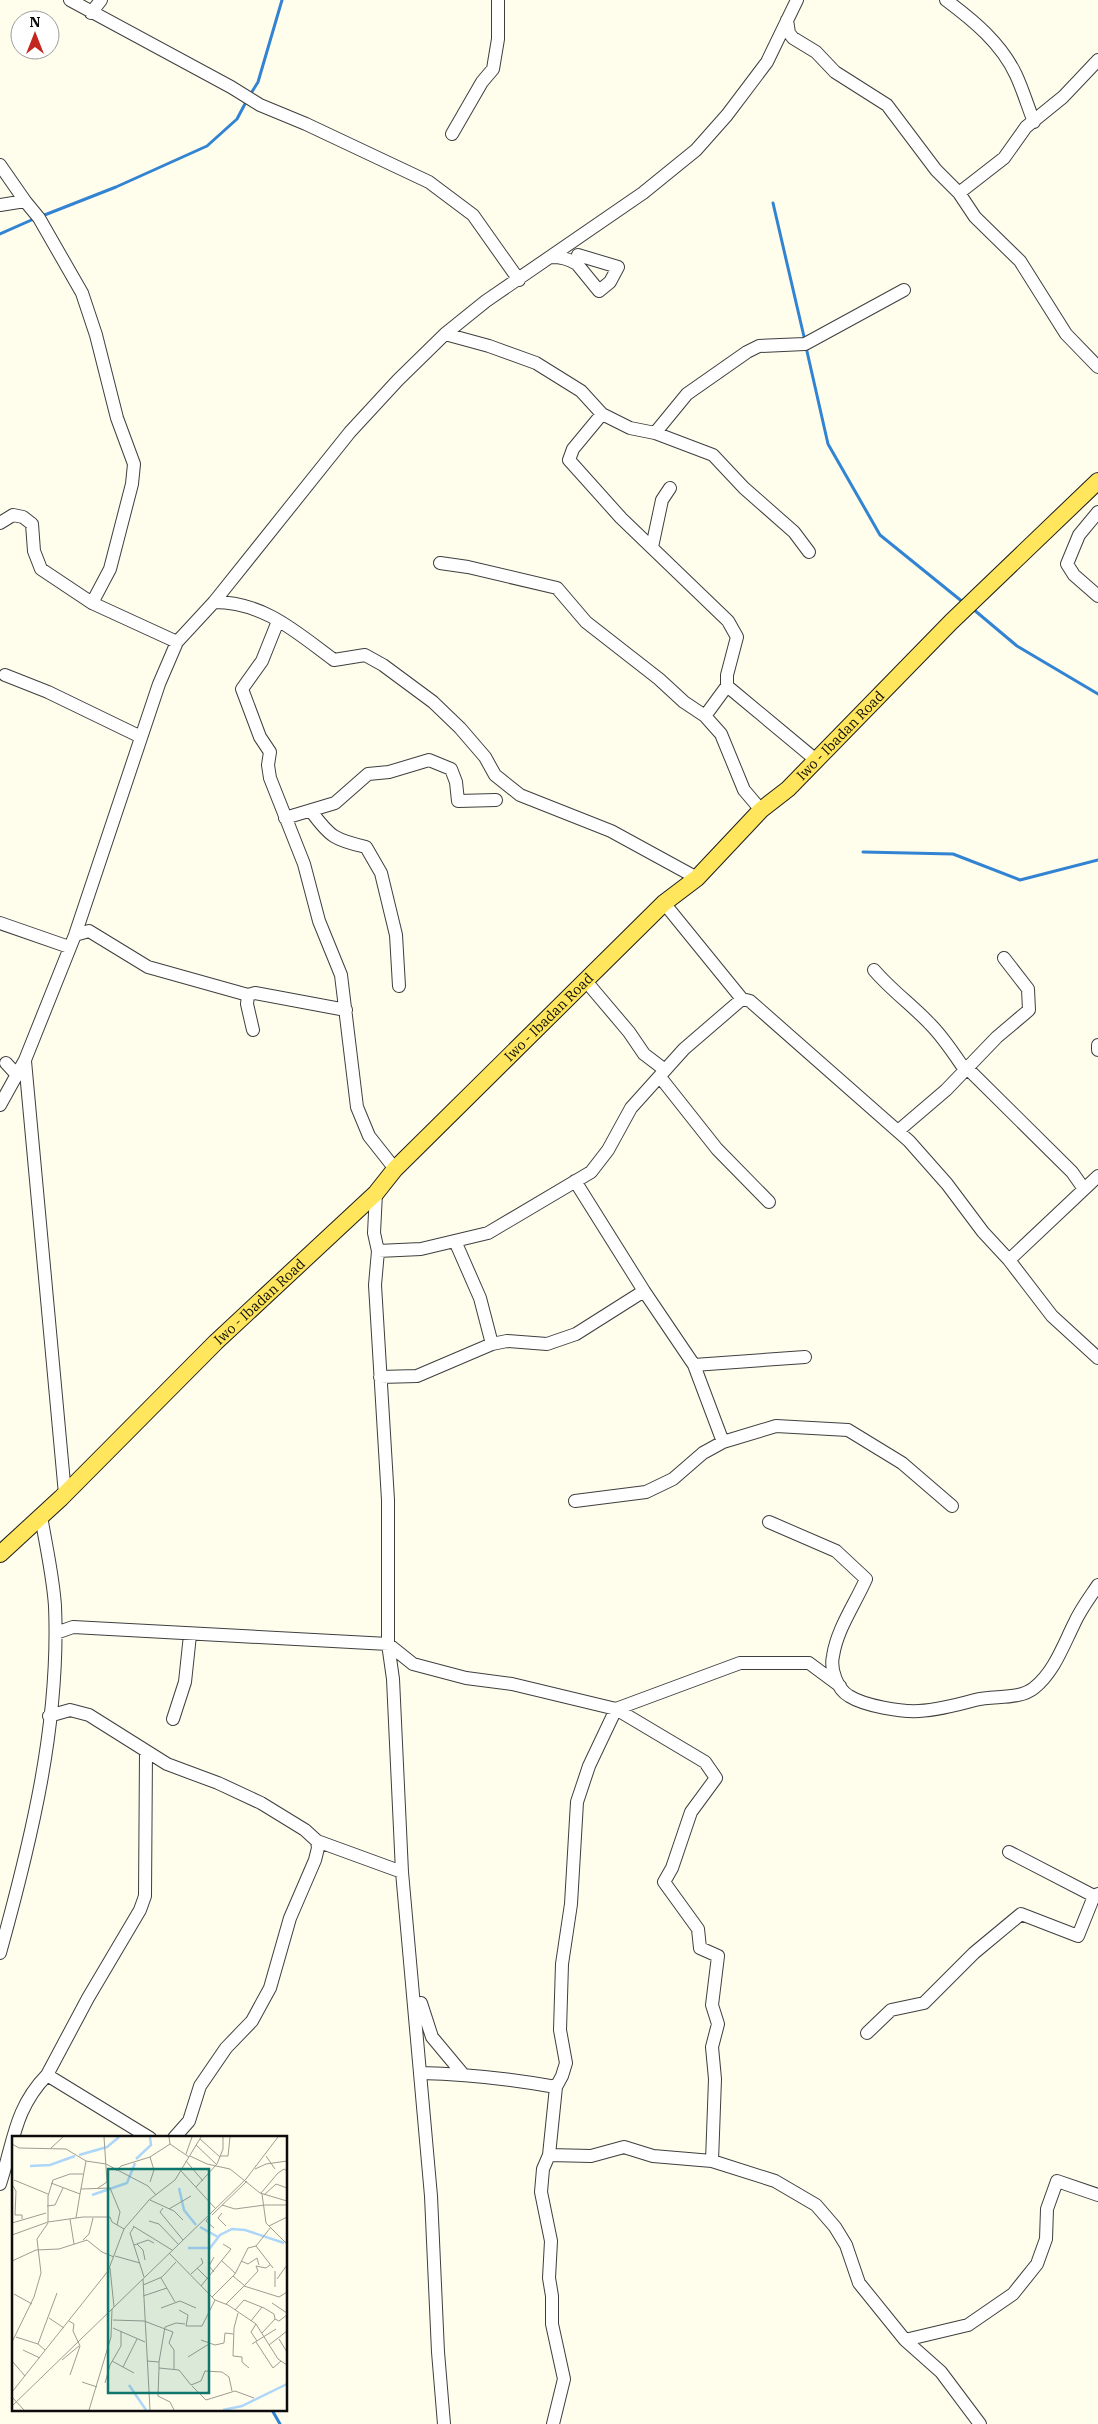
<svg xmlns="http://www.w3.org/2000/svg" width="1098" height="2424" font-family="'IBM Plex Serif',serif">
  <style>
    .lines { fill: none; stroke-linecap: round; stroke-linejoin: round }
    .stream { stroke: #3284d3; stroke-width: 3 }
    .minor-casing { stroke: #3f3f3f; stroke-width: 14 }
    .major-casing { stroke: #1d1d1d; stroke-width: 18 }
    .minor { stroke: #fff; stroke-width: 12 }
    .major { stroke: #ffe65c; stroke-width: 16 }
    .labels { text-anchor: middle; dominant-baseline: central; stroke-width: 5; stroke-linejoin: round; paint-order: stroke }
    .street-label { font-size: 14px; fill: #0c0c0c; stroke: #fff }
    .inset-river { fill: none; stroke: #aed6f9; stroke-width: 2.5 }
    .inset-road { fill: none; stroke: #9e9d92; stroke-width: 1 }
    .view { fill: #0f766e; fill-opacity: 0.15; stroke: #0f766e; stroke-width: 2.5 }
    .inset-edge { fill: none; stroke: #0c0c0c; stroke-width: 2.5 }
  </style>
  <rect width="100%" height="100%" fill="#fffdec"/>
  <g class="lines">
    <path class="stream" d="M250 95 258 82 282 0
      M773 203 805 341
      M42 216 116 187 207 146 237 119 247 100
      M0 234 36 218
      M806 347 828 444 880 535 964 603
      M973 609 1017 646 1098 694
      M863 852 953 854 1020 880 1098 860
      M272 2410 280 2424"/>
    <g class="minor-casing">
      <path id="minor" d="M70 0 231 87 260 105 306 124 429 182 473 215 519 280
        M946 0C974 21 1001 43 1016 75 1023 90 1028 107 1034 122
        M91 13 101 0
        M787 20 789 33 793 38 816 52 835 72 887 105 936 170 959 193 975 217 1020 261 1066 334 1098 367
        M452 134 482 82 493 69 498 39V0
        M0 165 25 201
        M959 193 1004 158 1026 127 1063 97 1098 60
        M0 205 25 201 39 218 82 293 96 335 117 418 134 464 132 484 110 569 92 603
        M551 257C562 257 568 259 577 264L599 291 610 282 618 267 578 255 575 263
        M445 334 489 346 536 363 581 391 602 414 630 428 655 433 713 455 744 488 794 532 809 552
        M602 414 573 449 569 460 621 518 728 621 737 637 727 675V686L816 760
        M655 433 687 394 747 352 759 346 805 344 904 290
        M1098 512 1079 535 1067 564 1074 575 1098 596
        M0 523 13 515 23 517 32 524 34 551 41 569 92 603 177 642
        M652 547 662 500 670 488
        M440 563 468 567 557 588 586 622 659 679 684 702 705 716 721 734 744 790 761 810
        M214 602C264 602 296 632 334 660L365 655 383 665 433 702 460 728 485 757 495 775 520 795 611 831 697 878
        M278 621 262 661 242 689 260 737 270 752 268 765 270 778 304 864 319 921 341 975 357 1107 369 1136 395 1169
        M5 675 48 692 141 737
        M705 716 727 686
        M311 811C330 837 335 840 366 847L381 873 396 935 399 986
        M285 818 335 803 368 774 389 772 429 760 451 769 456 782 458 801 496 800
        M664 903 742 999 750 1001 909 1141 947 1184 983 1232 1009 1260 1052 1316 1098 1358
        M0 923 69 947
        M75 935 89 931 148 967 248 995 255 993 346 1010
        M874 970C891 990 912 1005 930 1024 944 1038 954 1054 965 1070
        M585 980 629 1032 644 1054 665 1070
        M248 995 247 1004 253 1030
        M1098 1045V1050
        M25 1061 65 1494
        M6 1063 17 1075
        M967 1068 1072 1172 1084 1189
        M660 1077 717 1149 769 1202
        M0 1105 25 1060 75 935 159 684 177 642 214 602 350 432 398 380 445 334 486 301 643 193 696 150 727 115 767 62 797 0
        M898 1131 946 1090 997 1037 1029 1010 1028 989 1004 958
        M575 1181 644 1291 694 1365 723 1442
        M376 1193 374 1233 378 1251 375 1285 388 1500V1644L393 1679 402 1872 431 2196 438 2352 444 2424
        M455 1241 480 1298 492 1344
        M378 1251 421 1249 488 1233 591 1172 608 1150 631 1108 684 1049 742 999
        M1009 1260 1098 1176
        M694 1365 805 1357
        M380 1377 417 1376 492 1344 507 1341 547 1344 576 1334 644 1291
        M575 1501 646 1492 673 1479 703 1453 723 1442 776 1426 848 1430 902 1463 952 1506
        M769 1522 836 1551 866 1579C855 1604 837 1629 833 1656 830 1669 837 1689 849 1696 865 1706 901 1712 919 1711 938 1710 957 1705 975 1700 994 1695 1019 1700 1034 1688 1054 1672 1063 1646 1074 1624 1080 1610 1090 1597 1098 1585
        M56 1633 73 1627 388 1644 413 1664 466 1678 512 1684 616 1709 705 1762 716 1778 691 1812 672 1868 664 1882 698 1929 700 1948 718 1956 712 2005 718 2024 712 2047 715 2079 712 2161
        M49 1716 70 1710 89 1715 167 1764 218 1783 261 1803 305 1830 317 1841 402 1872
        M173 1719 185 1682 190 1635
        M1009 1852 1094 1896 1098 1894
        M0 1953C31 1841 60 1724 55 1606 53 1576 46 1546 41 1516
        M421 2003 432 2037 462 2073
        M867 2033 891 2010 924 2003 974 1953 1021 1914 1078 1936 1094 1896
        M421 2073C467 2074 511 2079 556 2087L549 2155 591 2156 624 2147 653 2156 712 2161 775 2181 816 2205 835 2227 846 2245 859 2283 905 2340 968 2325 1013 2294 1037 2264 1046 2239 1047 2209 1057 2181 1098 2195
        M47 2075 150 2138
        M556 2087 562 2076 566 2063 560 2030 562 1964 571 1904 577 1802 589 1766 616 1709 740 1663H809L840 1686
        M174 2138 189 2121 200 2086 226 2048 252 2021 270 1988 290 1918 315 1860 318 1848 317 1841
        M549 2155 543 2169 541 2192 551 2241 549 2278 552 2296V2324L564 2379 553 2424
        M0 2184C14 2142 14 2109 47 2075L88 1998 140 1910 145 1896 146 1751
        M905 2340 941 2372 980 2424"/>
    </g>
    <g class="major-casing">
      <g id="major">
        <path id="s1" d="M0 1554 61 1498 216 1342 376 1193 395 1169 664 903 697 878 761 810 788 789 951 622 1098 481"/>
      </g>
    </g>
    <use href="#minor" class="minor"/>
    <use href="#major" class="major"/>
  </g>
  <g class="labels">
    <g class="street-label">
      <text stroke="none"><textPath href="#s1" startOffset="1174">Iwo - Ibadan Road</textPath></text>
      <text stroke="none"><textPath href="#s1" startOffset="768">Iwo - Ibadan Road</textPath></text>
      <text stroke="none"><textPath href="#s1" startOffset="362">Iwo - Ibadan Road</textPath></text>
    </g>
  </g>
  <g transform="translate(12 2136)">
    <rect width="275" height="275" fill="#fffdec"/>
    <path class="inset-river" d="M67 19 95 11 107 1M124 23 139 9 138 1M18 30 38 29 63 20M167 52 172 74 184 89M80 59 115 47 123 27M188 91 206 101M176 112H198L208 99 220 93 233 94 272 107M117 249 134 274M211 274 230 270 275 248"/>
    <path class="inset-road" d="M188 3 208 21M0 8 7 12 54 13 74 25 94 28 136 50 144 59M158 8 177 21M184 9 204 28M39 12 51 1M174 18 180 1M178 20 195 28 218 33 248 57 275 65M208 20H216L218 1M254 20 263 33M174 25 191 45M243 33 254 28 275 25M104 35 109 30 138 21M169 35 203 72M2 44 36 58M138 46 142 34 138 21 158 8 157 1M39 47 68 58 74 25M1 50 4 55 3 79H10V83M184 51 205 28 211 13V1M86 52 95 46 92 1M69 53 98 52 108 76 105 89M249 57 266 37 272 33 275 35M250 58 254 87 275 108M252 59 264 48 275 52M138 64 162 75 171 84M210 69 223 73 253 69M253 69H275M35 70 43 69 51 52M151 72 148 76 171 104M157 73 179 60M210 77 206 82 214 90M200 79 235 45M197 81 194 85 202 92M64 82 68 58M58 83 62 108M137 85 147 88 166 108M36 86V60L41 44 58 38H71M0 87 34 77M121 90 160 114M257 90 275 81M122 91 118 97 132 141M0 99 36 86 71 81H98L100 86 112 93M71 104 77 98 81 82M125 108 131 114 133 124M122 109 136 104 142 107M244 110 259 91M157 117 203 164 216 169 244 188 266 223 275 229M103 120 128 127M202 121 197 130 202 136M0 125 24 114 47 113 75 104 90 116 102 121M210 125 223 137M229 125 236 128 245 122 247 129M98 132 102 171M185 132 196 143M263 135V151M179 138 191 127 189 122M221 140 233 150M149 142 163 166M131 143 138 274M265 143 275 129M131 149 150 141 164 126M233 149 246 135 244 130 254 132 258 129M189 150 219 113 211 108M2 158 20 168M131 160 155 152M200 161 223 138 236 112 244 110 261 132M260 167 275 177M214 168 232 150 267 161 275 156M149 172 168 165 184 172M167 174 176 179 174 190H190L203 164M223 174 232 164 252 172 262 178 263 183M226 177 222 192 221 220 230 221V226L237 232M37 182 52 192M101 184 132 185 161 196 157 207 162 214V233M57 185 62 188 61 195 68 210 58 239M239 185 250 171M244 188 239 196 245 205M101 192 133 206M250 197 263 183 267 185 275 179M4 201 26 208 33 214M267 203 275 216M189 204 203 209 212 207 213 197 221 198M0 206 22 161 29 137 25 103 36 87M244 206 261 232 269 225M26 208 45 157M240 208 264 193M257 209 275 195M11 214 28 222M176 221 197 208M50 224 67 210M0 225 13 240M100 225 122 237M135 225 147 226V232L167 234 179 249 189 245 193 235 210 236 217 241 220 255M147 226 153 191 164 187 173 188M111 231 125 203M147 232 146 260 158 266 162 274M70 246 85 251M93 247 98 229 109 210V195M180 250 194 264 223 255 242 262M0 256 96 135 112 93 137 64 163 44 189 1M0 261 12 274M0 270 234 43 266 1M77 274 99 201 100 173"/>
    <path class="view" d="M96 33H197V257H96Z"/>
    <rect width="275" height="275" class="inset-edge"/>
  </g>
  <g transform="translate(35 35)"><circle r="24" fill="#ffffff" stroke="#9e9e9e"/>
  <path d="M0-4L9 19L0 12L-9 19Z" fill="#c2261e"/>
  <text y="-8" font-size="14" font-weight="bold" text-anchor="middle" fill="#0c0c0c">N</text>
  </g>
</svg>
